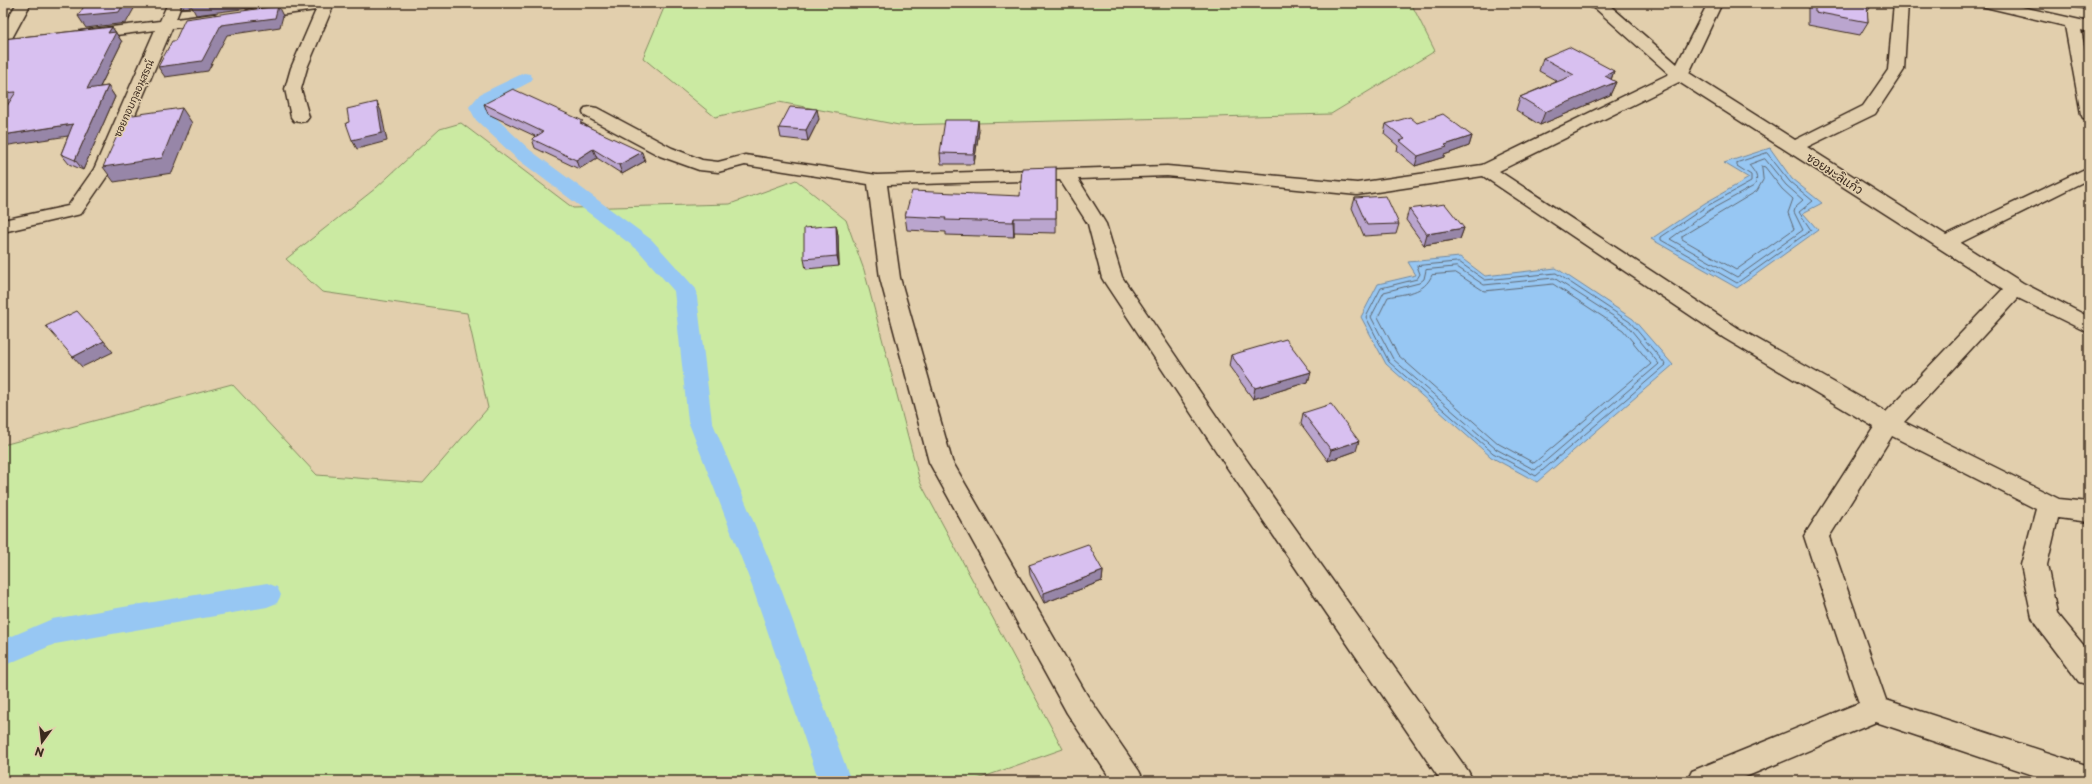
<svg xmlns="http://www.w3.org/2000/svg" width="2092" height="784" font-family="'Playpen Sans','Playpen Sans Thai',sans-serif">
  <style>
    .green { fill: #cbeaa2; stroke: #838a60 }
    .water { fill: #97c7f3; stroke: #72889e }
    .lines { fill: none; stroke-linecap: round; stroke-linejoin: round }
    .shore { stroke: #606973; stroke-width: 1 }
    .canal { fill: #97c7f3; fill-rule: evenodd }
    .minor-casing { stroke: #3b2a1e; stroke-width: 3 }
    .minor { fill: #e2cfad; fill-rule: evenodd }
    .wall { fill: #baa5ce; stroke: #3b2a1e }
    .shaded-wall { fill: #9786a8; stroke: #3b2a1e }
    .building { fill: #d8c0f0; stroke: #3b2a1e }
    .labels { text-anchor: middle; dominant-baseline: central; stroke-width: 3; stroke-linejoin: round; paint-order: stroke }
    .far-street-label { font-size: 10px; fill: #3b2a1e; stroke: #e2cfad }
    .street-label { font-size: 12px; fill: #3b2a1e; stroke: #e2cfad }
  </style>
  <rect width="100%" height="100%" fill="#e2cfad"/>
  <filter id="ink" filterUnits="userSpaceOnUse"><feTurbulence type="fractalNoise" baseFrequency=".025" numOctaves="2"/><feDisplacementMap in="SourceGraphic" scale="8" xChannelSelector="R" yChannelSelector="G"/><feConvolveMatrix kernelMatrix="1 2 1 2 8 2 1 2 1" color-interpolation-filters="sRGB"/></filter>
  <g filter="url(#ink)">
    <path class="green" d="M666 3H1411L1435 51 1331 114 899 125 779 102 715 117 643 58Z
      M461 123 573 208 730 204 796 180 846 220 864 270 920 482 1063 749 972 781H3V445L232 384 317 475 423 483 488 408 467 313 322 292 286 259 376 188 440 129Z"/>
    <path class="water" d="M1770 148 1792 179 1822 203 1803 213 1818 230 1737 288 1651 239 1705 203 1749 178 1724 163Z
      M1460 257 1485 276 1556 268 1633 319 1673 365 1537 482 1491 457 1386 364 1361 317 1378 284 1416 275 1408 262Z"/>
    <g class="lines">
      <path class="shore" d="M1767 153 1790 182 1813 201 1799 212 1811 230 1737 283 1661 240V237L1707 206 1751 182V175L1737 166V163Z
        M1765 159 1786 185 1803 200 1796 206 1794 212 1803 230 1737 277 1670 239 1710 210 1754 186C1760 177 1755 173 1749 165Z
        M1762 166 1765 167 1782 189 1793 199 1788 213 1794 229 1736 270 1682 239V236L1757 191 1763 180Z
        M1459 262 1485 280 1556 273 1630 322 1666 365 1536 476 1493 453 1389 362 1366 317 1381 288 1417 279 1420 274 1417 266Z
        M1457 267 1484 285 1554 278 1627 325 1659 364 1535 470 1496 449 1393 359 1371 317 1384 292 1419 283 1424 279 1426 270Z
        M1456 273 1484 291 1553 284 1623 330 1651 364 1534 463 1499 444 1398 355 1378 317 1388 297C1406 293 1424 294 1432 275Z"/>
      <path class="canal" d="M524 73 530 74 533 78 530 82 492 102 487 108 491 113 530 150 652 240 696 289 712 421 780 586 851 781H819L752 586 688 421 674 291 638 250 516 158 476 120 469 107 480 94Z
        M267 583 277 587 281 595 277 603 267 607 55 644 3 666V640L52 619Z"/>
      <g class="minor-casing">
        <path id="minor" d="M17 3H31L11 40 9 43 3 45V26Z
          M168 3H182L176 19 213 14 218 16 221 19 218 22 213 24 172 28 112 169 81 214 3 232V220L68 206 94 169 155 30 85 39 80 37 77 34 80 31 160 21Z
          M300 3 334 4 307 68 301 89 309 117 306 121 300 122 294 121 291 117 285 89 291 68 316 10 251 19 246 17 243 14 246 11 251 9Z
          M1586 3H1607L1677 64 1708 3H1722L1689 73 1795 140 1863 106 1888 70 1894 3H1908L1904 70 1875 114 1807 147 1946 235 2089 167V179L1960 243 2023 283 2089 317V333L2018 298 1904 422 2059 499 2089 502V522L2058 518 2047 565 2057 613 2089 652V685L2079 682 2036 625 2032 617 2021 565 2036 509 1892 436 1829 537 1886 700 2089 766V781H2051L1876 722 1736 781H1687L1692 771 1859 703 1804 536 1874 427 1724 338 1483 176 1357 195 1167 176 1078 179 1106 224 1122 277 1238 448 1468 771 1473 781H1441L1222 460 1105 283 1102 278 1088 224 1060 180 887 185 900 278 952 461 1087 695 1139 771 1144 781H1112L1067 713 929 462 880 278 868 184 745 165 718 172 699 170 660 156 585 116 583 112 585 108 591 107 597 108 672 148 702 160 718 162 745 155 877 175 1167 166 1357 183 1482 165 1669 74 1596 9 1588 6ZM1679 82 2003 289 1886 412 1738 328 1499 171Z
          M1979 3H2005L2089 22V32L2081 30 2089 71V119L2083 118 2081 114 2065 26 1981 6Z"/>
      </g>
      <use href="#minor" class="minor"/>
    </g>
    <path class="wall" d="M1808 3H1873L1868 11H1867L1868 22 1860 35 1808 25Z
      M2060 3H2089V10L2061 5Z
      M112 27 122 42 100 87 108 86 115 97 83 170 69 164 61 154 68 136 8 104H3V39Z
      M1543 58 1614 71 1611 80 1616 82 1610 95 1540 125 1516 110 1520 97 1557 81 1539 71Z
      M484 104 584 124 645 161 622 174 597 158 579 169 535 148 532 139 535 136 488 114Z
      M819 119 808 141 781 138 779 128Z
      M1417 123 1472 136 1469 146 1444 155V157L1415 166 1397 151 1398 146 1384 134 1386 124Z
      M979 131 974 164H941L940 153Z
      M1056 167V233L1014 232V237L946 235V232L907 230 905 216 1020 196Z
      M1355 198 1399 224 1396 234 1364 236 1352 208Z
      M1409 209 1464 228 1460 239 1424 245 1406 220Z
      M836 225 838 235 839 266 806 269 804 259Z
      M1231 355 1311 372 1308 382 1253 399 1229 366Z
      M1303 413 1356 451 1328 461 1301 424Z
      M1029 565 1103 571 1102 581 1044 603 1030 575Z"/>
    <path class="shaded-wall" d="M3 3H16L3 4Z
      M124 3H137L126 23 86 28 78 16Z
      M179 3H287L196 15 192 7 182 8Z
      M278 6 283 16 280 27 227 35 208 71 165 77 158 67 221 25Z
      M112 27 122 42 94 99 87 89 108 33Z
      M1614 71 1609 85 1616 82 1610 95 1540 125 1545 112 1605 76Z
      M108 86 115 97 83 170 75 160Z
      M377 102 381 111 387 141 357 149 352 140Z
      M182 108 192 123 172 173 114 182 103 167Z
      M817 109 819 119 808 141 806 130Z
      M978 120 979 131 974 164V154Z
      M73 124 81 134 3 146V135Z
      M1472 136 1469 146 1444 155V157L1415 166 1418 156 1445 145Z
      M593 149 597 158 579 169 576 160Z
      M642 152 645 161 622 174 619 165Z
      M1014 218V237L1013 222Z
      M836 225 838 235 839 266 837 256Z
      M1464 228 1460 239 1424 245 1427 234Z
      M104 341 113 352 82 367 73 357Z
      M1311 372 1308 382 1253 399 1255 388Z
      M1359 441 1356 451 1328 461 1331 450Z
      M1103 571 1102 581 1044 603V593Z"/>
    <path class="building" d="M86 3H124L119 12 78 16Z
      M1815 3H1867L1868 22 1815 12Z
      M278 6 275 18 221 25 202 61 158 67 172 41H175L185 19Z
      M112 27 108 33 116 32 87 89 108 86 75 160 61 154 73 124 3 135V112L16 92 3 93V39Z
      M1569 47 1614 71 1605 76 1616 82 1545 112 1520 97 1574 75 1543 58Z
      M513 89 583 121 580 123 642 152 619 165 593 149 576 160 532 139 543 132 484 104Z
      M377 102 382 133 352 140 346 123 349 122 347 109Z
      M790 107 817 109 806 130 779 128Z
      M182 108 162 158 103 167 126 116Z
      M1443 114 1472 136 1445 145 1447 147 1418 156 1400 141 1405 139 1386 124 1410 117 1417 123Z
      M945 120H978L974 154 940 153Z
      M1056 167V218H1014L1013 222 945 220 946 218 905 216 912 191 1020 196 1022 168Z
      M1386 196 1399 224 1367 225 1355 198Z
      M1445 204 1464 228 1427 234 1409 209Z
      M836 225 837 256 804 259V228Z
      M77 311 104 341 73 357 46 326Z
      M1286 339 1311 372 1255 388 1231 355Z
      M1331 404 1359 441 1331 450 1303 413Z
      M1088 544 1103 571 1044 593 1029 565Z"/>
  </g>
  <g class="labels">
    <g class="far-street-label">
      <text transform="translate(133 98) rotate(-66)">ซอยกอบกุลอนุสรณ์</text>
    </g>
    <g class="street-label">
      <text transform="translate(1835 173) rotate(33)">ซอยมะลิแก้ว</text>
    </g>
  </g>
  <rect width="2092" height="784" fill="none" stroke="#e2cfad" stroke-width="16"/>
  <rect x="8" y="8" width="2076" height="768" fill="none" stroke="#3b2a1e" stroke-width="1.5" filter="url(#ink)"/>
  <g transform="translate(42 742) rotate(195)" stroke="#e2cfad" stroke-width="3" paint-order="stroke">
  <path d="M0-3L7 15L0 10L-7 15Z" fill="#3b2a1e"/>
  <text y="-6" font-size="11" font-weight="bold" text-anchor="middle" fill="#3b2a1e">N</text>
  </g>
</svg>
